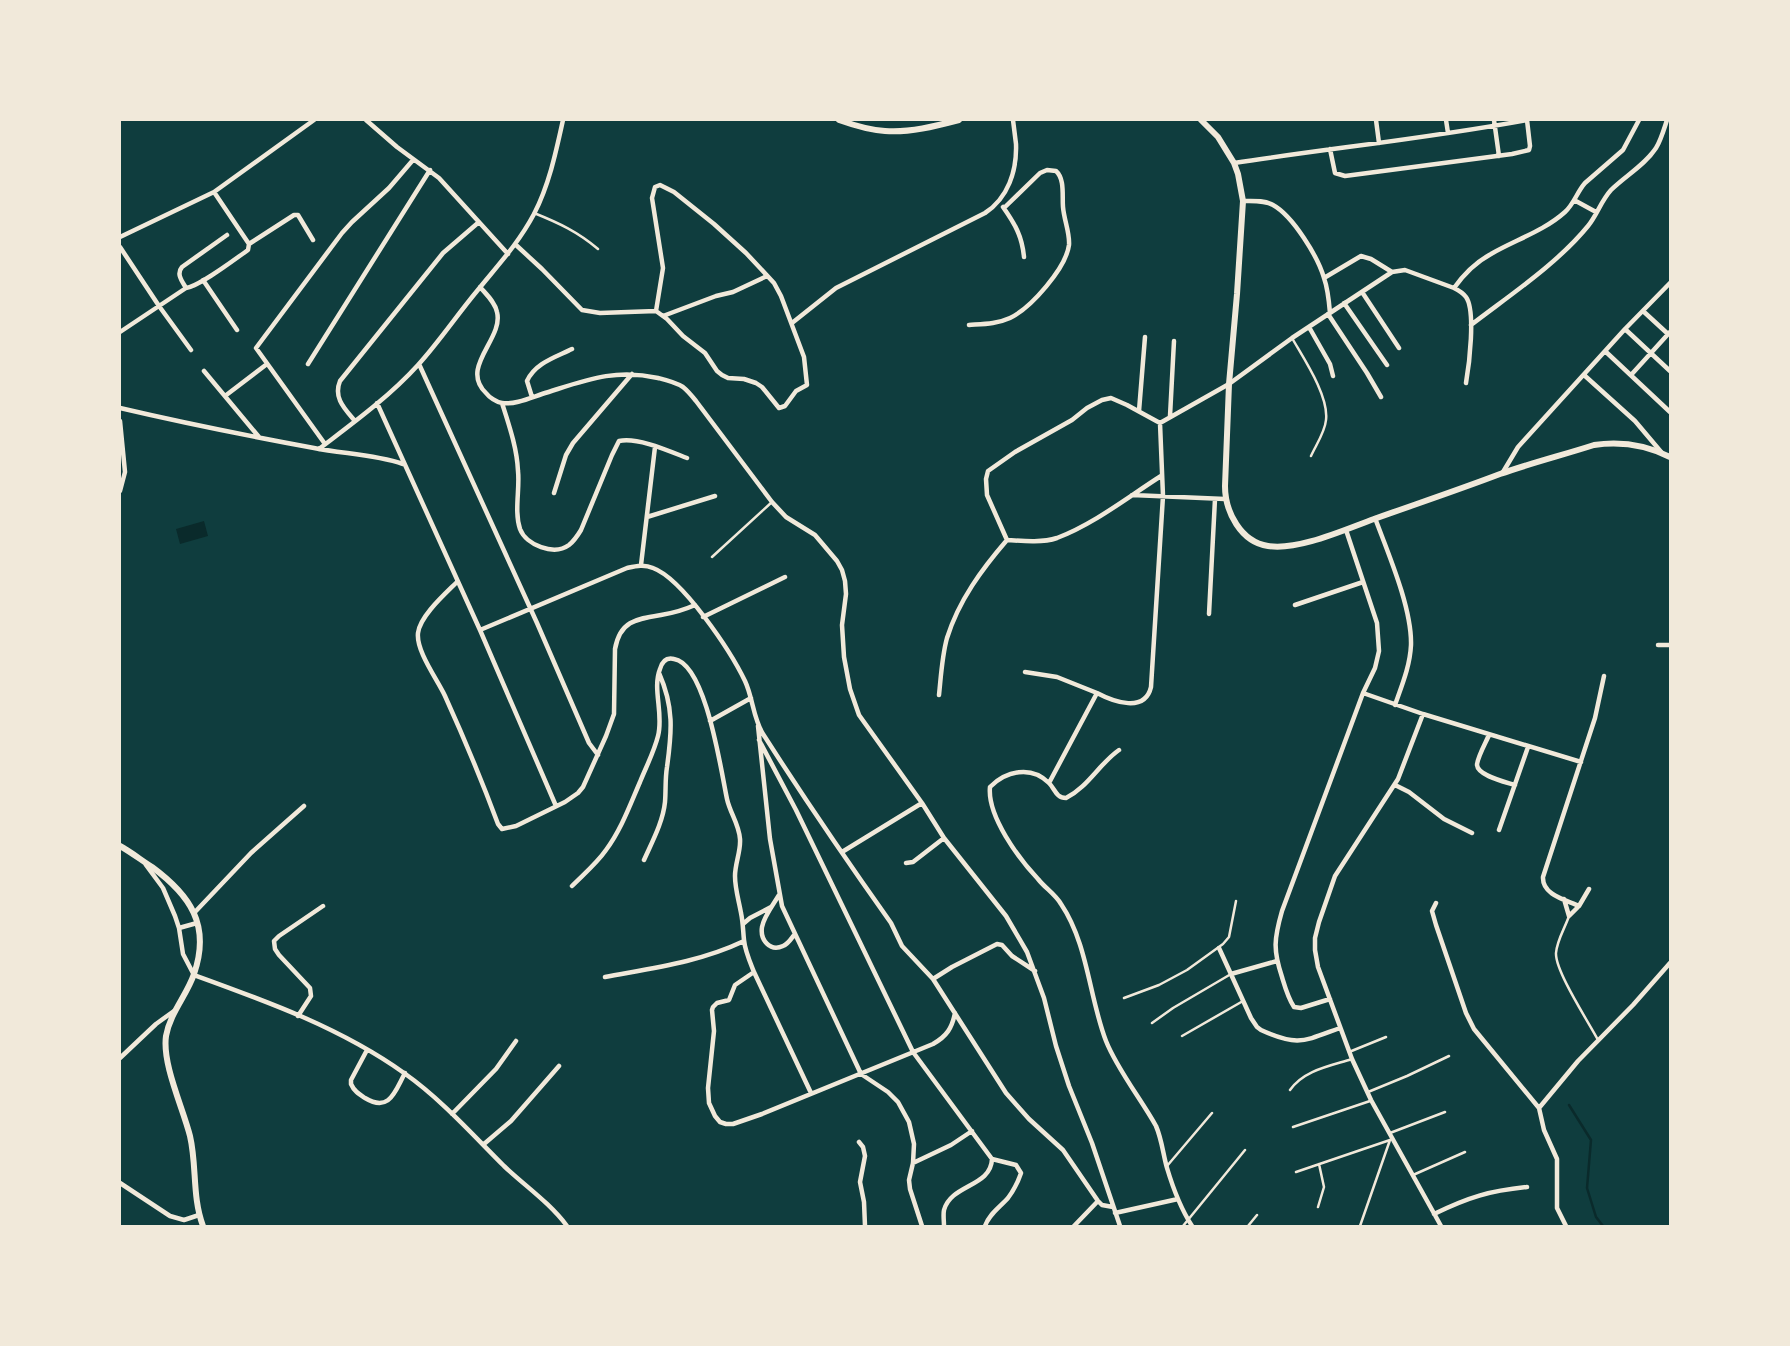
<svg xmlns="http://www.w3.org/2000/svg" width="1790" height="1346" font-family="Quicksand,sans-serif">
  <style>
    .water { fill: #0a2a2b }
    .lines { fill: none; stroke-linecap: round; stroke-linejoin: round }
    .stream { stroke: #0a2a2b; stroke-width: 2.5 }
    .service { stroke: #f1e9da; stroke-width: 2.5 }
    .minor { stroke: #f1e9da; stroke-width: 4.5 }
    .secondary { stroke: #f1e9da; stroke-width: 6 }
  </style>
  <rect width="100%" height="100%" fill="#0f3d3e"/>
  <path class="water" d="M204 521 208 536 180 544 176 529Z"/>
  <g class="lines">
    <path class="stream" d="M1569 1105 1591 1140 1587 1188 1596 1217 1603 1226"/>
    <path class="service" d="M534 213C559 223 578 232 598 249
      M1292 338C1304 359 1329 396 1326 420 1325 432 1316 445 1311 456
      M712 557 772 502
      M1569 916C1565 928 1557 940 1556 953 1555 971 1588 1021 1598 1040
      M1124 998 1159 985 1187 970 1223 944 1229 937 1236 901
      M1152 1023 1173 1008 1231 974
      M1182 1036 1243 1001
      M1349 1052 1386 1037
      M1290 1090C1304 1070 1330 1066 1352 1059
      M1368 1092 1407 1076 1449 1056
      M1293 1127 1370 1101
      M1390 1133 1445 1112
      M1167 1166 1212 1113
      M1296 1172 1390 1140
      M1413 1175 1465 1152
      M1318 1207 1324 1187 1319 1164
      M1183 1226 1245 1150
      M1248 1226 1257 1215
      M1360 1226 1390 1140"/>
    <path class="minor" d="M366 120 397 147 439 178 508 254
      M1376 120 1379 143
      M1446 120 1448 133
      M1494 120 1499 156
      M1234 163C1332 148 1430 138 1527 120L1530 146 1529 150 1512 154 1345 176 1335 173 1330 149
      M1574 200 1596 212
      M1243 201C1253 201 1264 200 1273 205 1293 216 1318 257 1324 278 1328 289 1329 301 1330 313
      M1003 207C1015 224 1022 236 1024 257
      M120 237 214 192 314 120
      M249 244 294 215H298L313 240
      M516 245 542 269 582 310 600 313 656 311 667 319 683 336 705 353 717 371 722 375 728 378 744 379 756 383 762 387 779 408 785 406 796 391 807 385 804 357 781 296 774 283 746 253 714 224 674 192 660 185 655 187 652 198 663 268 656 311
      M120 247 159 306 191 350
      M1324 278 1361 256 1371 259 1392 272
      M203 280 237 330
      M480 287C486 294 495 302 497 312 504 339 459 367 486 393 489 397 496 402 502 403 514 405 530 398 542 394 584 381 613 368 658 378 666 380 675 382 683 387 688 391 692 396 696 401L772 502 786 517 815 535 837 561 842 570 845 581 846 594 842 625 844 657 850 689 859 715 922 803 944 838 1006 916 1027 952 1044 998 1056 1046 1069 1086 1092 1143 1120 1226
      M186 288C182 281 176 274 182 267L227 235
      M1454 288C1458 290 1463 293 1466 297 1476 311 1469 366 1466 383
      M1362 292 1399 348
      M1344 303 1387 365
      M1643 311 1668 334
      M1328 314 1367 373 1381 397
      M663 316 716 296 733 292 767 276
      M792 323 836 288 985 213C1008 198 1017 171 1016 144 1015 136 1014 128 1013 120
      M969 325C983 324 997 324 1010 318 1031 308 1066 268 1069 245 1070 233 1064 220 1063 207 1062 196 1065 179 1056 171L1047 170 1040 173 1004 208
      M1471 325C1510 295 1557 264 1588 226 1597 215 1601 201 1611 190 1625 176 1645 165 1656 148 1661 140 1664 129 1667 120
      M1309 327 1330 364 1333 376
      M1625 329 1670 371
      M120 332 186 288C200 286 235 259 248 250L249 244 214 192
      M1605 351 1670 412
      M308 364 430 170
      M419 364 537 623 589 743 598 755
      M204 371 259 437
      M1584 375 1635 421 1662 453
      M1631 375 1670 332
      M225 396 267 364
      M532 397 527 381C535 363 556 357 572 349
      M377 403 480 630 556 806
      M502 403C509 425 517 448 518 471 520 489 514 511 520 529 526 545 554 556 569 545 574 541 578 535 581 530L612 455 619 441C638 437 669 451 687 458
      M120 408C184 423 249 436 314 448 344 454 374 454 403 464
      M1139 411 1145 337
      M1170 416 1174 341
      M120 421 125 472 120 491
      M355 421C345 409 333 398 340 381L443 253 479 222
      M1160 423 1229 384 1292 338 1392 272 1405 270 1454 288C1464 274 1476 262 1491 254 1515 240 1544 231 1565 212 1574 204 1577 192 1585 183L1623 150 1639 120
      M1160 423 1127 405 1111 398 1102 400 1087 408 1072 420 1015 452 988 471 986 479 987 495 1007 540C1022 541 1042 543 1057 538 1094 524 1128 497 1161 476
      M325 444 256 348 342 233 352 222 389 188 413 160
      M319 449C353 423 389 397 418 365 439 342 457 315 477 291 498 265 518 244 534 214 549 185 556 152 563 120
      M1503 472 1518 447 1625 329 1670 283
      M554 493 566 455 573 443 632 374
      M1132 495 1225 499
      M647 517 715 496
      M1375 518C1388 553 1412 608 1411 645 1410 666 1402 685 1395 705
      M641 565 655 447
      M457 582C445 594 420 616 418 633 416 651 437 679 445 696 464 738 482 781 498 824L502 829 516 826 565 802 578 793 583 787 606 736 614 714 615 649C620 621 636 619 661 615 673 613 684 610 695 605
      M1295 605 1363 582
      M1209 614 1215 499
      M703 617 785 577
      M480 630 627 568C636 566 644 564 653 568 683 579 731 652 745 681 753 698 753 718 763 734 804 798 847 861 891 923L902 946 933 979 1006 1093 1029 1119 1063 1150 1098 1201 1102 1205 1113 1207
      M1658 645H1670
      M1025 672 1057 677 1097 693
      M1363 693 1423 714 1581 762
      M939 695C941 676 942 656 947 638 959 600 982 569 1007 540
      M1423 714 1398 779 1335 876 1319 922 1315 938V950L1318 967 1352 1059 1371 1100 1441 1226
      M710 721 751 698
      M758 726 770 839 782 906 861 1074 888 1092 898 1102 909 1122 914 1144 913 1163 909 1180 910 1189 922 1226
      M1489 735C1486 742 1477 758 1477 765 1478 776 1506 782 1515 785
      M759 740 796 810 913 1052 992 1159C991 1187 951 1184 944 1210 943 1215 944 1221 944 1226
      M1119 750C1099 764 1088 787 1066 798 1056 798 1055 789 1049 783 1031 765 1006 771 990 787 987 816 1019 859 1038 879 1045 888 1055 894 1061 904 1088 944 1089 997 1106 1041 1117 1069 1141 1099 1156 1126 1162 1140 1163 1154 1167 1168 1173 1188 1181 1209 1192 1226
      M1049 783 1097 693C1114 702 1145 713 1151 687L1163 496 1160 423
      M1395 785 1409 792 1444 819 1472 833
      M1499 830 1528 747
      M842 852 922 803
      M644 860C652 842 663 822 665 802 666 790 665 779 667 767 672 731 674 707 659 673
      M906 863 913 862 944 838
      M146 865 163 888 175 916 179 928 183 954 194 975C266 1001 341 1028 404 1073 441 1099 472 1134 504 1166 525 1186 549 1202 567 1226
      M572 886C584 874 597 863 606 850 621 830 630 805 640 782 646 767 654 752 658 736 664 714 652 689 660 669 662 662 666 657 674 659 706 664 721 771 727 799 730 813 739 824 740 839 741 851 735 863 735 876 735 889 739 901 741 913 743 922 743 931 744 940 745 951 750 962 754 972L811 1093
      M779 895C773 905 764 916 762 927 760 940 770 952 783 946 788 944 791 939 794 935
      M1564 899 1569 916 1579 906 1589 889
      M1436 903 1432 911 1436 925 1466 1013 1474 1029 1539 1108 1544 1130 1557 1159V1208L1566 1226
      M1579 906C1566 900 1542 895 1543 877L1595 718 1604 676
      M195 912 251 853 304 806
      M743 924 750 918 771 907
      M179 928 197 923
      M1219 948 1251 1018 1257 1027 1261 1030C1298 1047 1304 1041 1340 1028
      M754 972 735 985 729 1000 717 1003 713 1007 712 1010 714 1031 708 1088 709 1103 715 1116 720 1122 726 1124H733L762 1114 933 1044C947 1036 952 1028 955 1013
      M1231 974 1277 961
      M605 977C653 968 700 962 744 941
      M933 979 952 967 997 944 1002 945 1012 956 1035 971
      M1330 999 1301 1008 1294 1007C1288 998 1285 987 1282 977 1273 950 1274 939 1282 911L1343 747 1363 693 1375 668 1379 651 1377 623 1346 530
      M298 1016 311 996 310 988 279 955 275 949 274 941 279 936 323 906
      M367 1050 351 1080V1084C354 1091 359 1094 365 1098 390 1113 395 1091 405 1073
      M120 1058 156 1024 174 1011
      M1539 1108 1578 1061 1633 1005 1670 963
      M452 1114 496 1069 516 1041
      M859 1142 863 1147 865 1156 860 1182 864 1202 865 1226
      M484 1144 511 1121 559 1066
      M913 1163 951 1145 972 1131
      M120 1183 170 1216 184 1220 199 1215
      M1115 1213 1178 1199
      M1434 1214C1469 1197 1489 1191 1527 1187
      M985 1226C989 1214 1000 1207 1008 1198 1014 1190 1018 1182 1021 1173L1016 1165 992 1159
      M1074 1226 1098 1201"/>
    <path class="secondary" d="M839 120C853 125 869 130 885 131 909 133 936 126 959 120
      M1201 120 1218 137 1234 163 1238 174 1243 201 1237 294 1229 384 1225 486C1225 512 1241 542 1268 546 1298 551 1346 529 1374 519 1416 504 1458 490 1500 474 1531 463 1563 455 1594 445 1621 441 1646 445 1670 457
      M120 846C131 852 141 860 152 867 190 895 211 925 194 974 187 995 170 1013 166 1036 162 1064 183 1108 190 1136 197 1166 192 1197 203 1226"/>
  </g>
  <rect width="1790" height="1346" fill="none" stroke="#f1e9da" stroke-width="242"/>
</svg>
